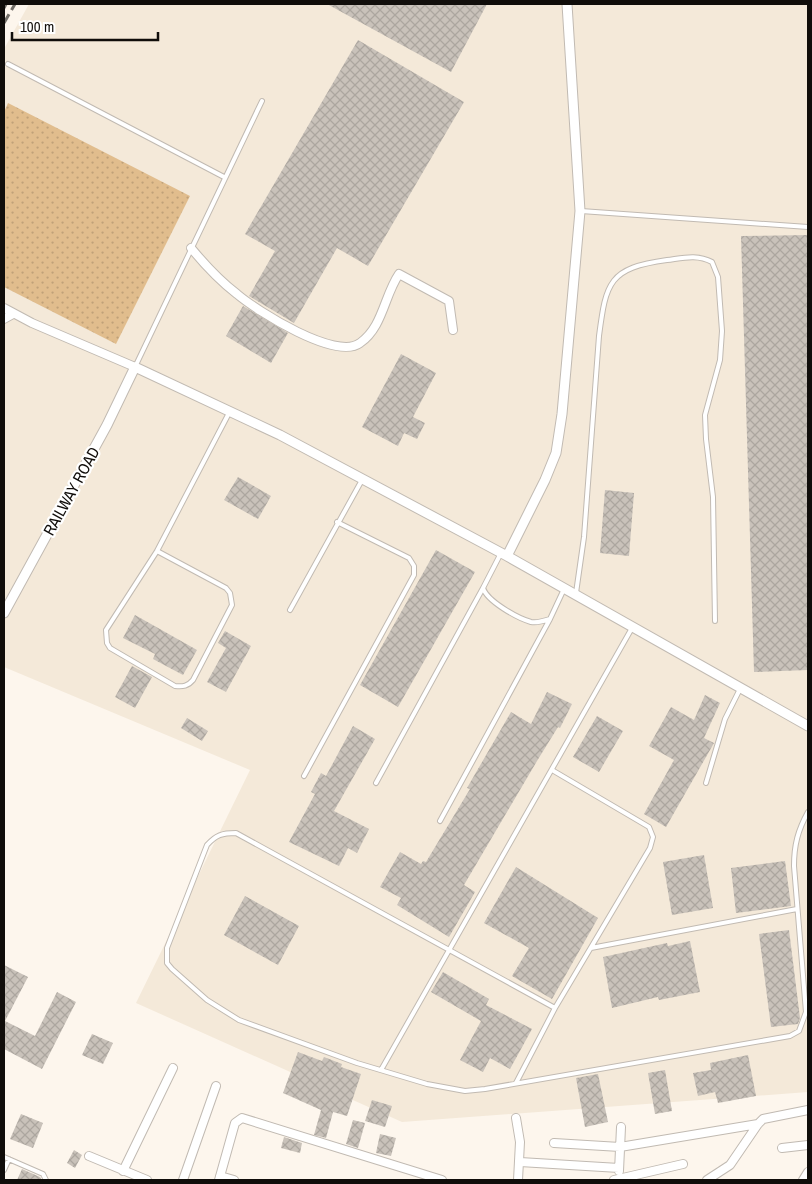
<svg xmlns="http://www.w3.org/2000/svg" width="812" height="1184" font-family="'Archivo Narrow',sans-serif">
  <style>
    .built { fill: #f4e9d9 }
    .grass { fill: url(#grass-dots) }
    .building { fill: url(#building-cross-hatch) }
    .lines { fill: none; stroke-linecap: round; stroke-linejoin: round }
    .service-casing { stroke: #c1bab2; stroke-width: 6 }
    .minor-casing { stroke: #c1bab2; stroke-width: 10 }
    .tertiary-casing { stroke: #c1bab2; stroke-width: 11 }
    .service { stroke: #fff; stroke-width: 4 }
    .minor { stroke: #fff; stroke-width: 8 }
    .tertiary { stroke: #fff; stroke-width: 9 }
    .rail { stroke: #726e68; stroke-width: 3; stroke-dasharray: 10 5; stroke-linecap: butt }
    .labels { text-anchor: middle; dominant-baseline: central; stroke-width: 4.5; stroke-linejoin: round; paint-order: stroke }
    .street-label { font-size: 16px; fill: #100d0a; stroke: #fff }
  </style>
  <defs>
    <pattern id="grass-dots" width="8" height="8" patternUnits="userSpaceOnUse" patternTransform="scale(1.25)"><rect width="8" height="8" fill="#e1bd8d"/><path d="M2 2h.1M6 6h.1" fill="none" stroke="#c0a178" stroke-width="1.8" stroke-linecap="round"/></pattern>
    <pattern id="building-cross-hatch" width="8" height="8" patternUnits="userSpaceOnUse" patternTransform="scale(1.25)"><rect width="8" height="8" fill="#c9c2ba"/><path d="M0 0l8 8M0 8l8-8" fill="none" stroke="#aca69f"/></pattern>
  </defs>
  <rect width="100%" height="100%" fill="#fdf6ed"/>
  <path class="built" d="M29 4H808V1092L402 1122 136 1003 250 770 4 667V49Z"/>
  <path class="grass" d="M8 103 190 196 116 344 4 287V112Z"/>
  <path class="building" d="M327 4H487L451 72Z
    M358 40 464 102 368 266 337 248 294 323 249 296 275 251 245 234Z
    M808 235V670L754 672 741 236Z
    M243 306 288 333 271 363 226 336Z
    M401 354 436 373 413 417 425 423 417 439 404 433 398 446 362 427Z
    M238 477 271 496 258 519 224 500Z
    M605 490 634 493 629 556 600 553Z
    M436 550 475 572 398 707 360 685Z
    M135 615 197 650 183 675 153 659 155 654 123 638Z
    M225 631 251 646 226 692 207 682 226 648 218 643Z
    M132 666 152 677 135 708 115 697Z
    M547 692 572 704 560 728 558 727 537 761 464 885 475 892 449 937 397 905 401 898 380 887 400 852 421 864 423 861 426 862 470 789 467 788 511 712 531 724Z
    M705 695 720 703 704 738 714 743 666 827 644 814 674 760 649 746 671 707 694 720Z
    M597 716 623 731 599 772 573 757Z
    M187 718 208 731 202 741 181 728Z
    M353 726 375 739 334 811 369 829 357 853 348 848 339 866 289 842 315 794 311 792 321 773 326 776Z
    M704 855 713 908 672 915 663 862Z
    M785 861 791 906 736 913 731 868Z
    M516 867 598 918 552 999 512 976 529 948 484 923Z
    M245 896 299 926 278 965 224 935Z
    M789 930 800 1018 798 1024 771 1027 759 934Z
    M690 941 700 992 659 1000 658 997 612 1008 603 957 667 943 668 946Z
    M4 965 28 977 5 1021 35 1036 57 992 76 1002 42 1069 4 1049Z
    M443 972 489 999 486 1005 532 1029 510 1069 490 1058 483 1072 460 1060 481 1021 431 992Z
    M92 1034 113 1043 103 1064 82 1055Z
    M298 1052 322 1061 324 1057 342 1064 341 1067 361 1074 347 1116 333 1112 326 1138 314 1135 321 1110 283 1093Z
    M748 1055 756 1096 718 1103 715 1092 698 1096 693 1073 711 1070 710 1063Z
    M665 1070 672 1111 655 1114 648 1073Z
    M598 1074 608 1122 585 1127 576 1078Z
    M372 1100 392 1106 385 1127 365 1121Z
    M21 1114 43 1123 33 1148 10 1139Z
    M353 1120 365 1123 358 1148 346 1144Z
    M380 1134 396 1138 391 1156 376 1153Z
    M284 1137 302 1143 300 1153 281 1148Z
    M74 1150 82 1155 75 1168 67 1163Z
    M22 1169 40 1177 42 1180H17Z"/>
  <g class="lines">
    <g class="service-casing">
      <path id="service" d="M8 64 224 177
        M581 211 808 227
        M135 367 262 101
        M157 551 226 588 230 593 232 605 193 680C188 686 183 687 175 686L110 648 107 643 106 630 157 551 229 413
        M501 553 483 588C487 601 517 618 531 622 537 623 544 621 550 619L564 589
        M576 593 584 537 599 336C606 282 609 268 667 260 683 258 697 254 712 262L718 277 722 331 720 360 705 415 706 439 713 497 715 621
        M290 610 362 480
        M304 776 414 575V566L409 558 337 522
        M376 783 483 588
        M706 783 725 719 740 689
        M440 821 550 619
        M591 948 797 909
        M555 1008 236 833C222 833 216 835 207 845L167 948V963L172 969 207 1000 239 1020 357 1063 427 1084 465 1091 485 1089 790 1036 799 1031 806 1012 794 866C794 845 798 830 808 812
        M381 1070 632 628
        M516 1083 555 1008 650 848 653 837 649 827 552 770
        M4 1157 43 1174 46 1180
        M4 1170 9 1159"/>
    </g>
    <g class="minor-casing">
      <path id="minor" d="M191 248C205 265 220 281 237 294 257 311 336 361 360 343 383 327 384 296 399 274L449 301 453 330
        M4 308 32 323 135 367
        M4 319 13 314
        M516 1118 520 1142 518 1180
        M554 1143 620 1147 758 1124
        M782 1148 808 1145
        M89 1156 147 1180
        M520 1162 619 1168
        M123 1171 173 1068
        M619 1171 621 1127
        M220 1176 234 1180
        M183 1180 216 1086
        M219 1180 235 1123 242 1118 442 1180
        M614 1180 683 1164
        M707 1180 730 1165 758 1124 763 1119 808 1110
        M803 1180 808 1172"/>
    </g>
    <g class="tertiary-casing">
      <path id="tertiary" d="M567 4 580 211 562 414 556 453 545 480 507 556 808 726
        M4 613 107 425 135 367 280 435 507 556"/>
    </g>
    <use href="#service" class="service"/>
    <use href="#minor" class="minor"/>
    <use href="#tertiary" class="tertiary"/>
    <path class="rail" d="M4 8 6 4
      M4 23 15 4"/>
  </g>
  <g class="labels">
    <g class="street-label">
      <text transform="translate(71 491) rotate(-61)">RAILWAY ROAD</text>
    </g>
  </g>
  <rect width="812" height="1184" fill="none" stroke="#100d0a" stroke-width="10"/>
  <path d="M12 32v8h146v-8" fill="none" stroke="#100d0a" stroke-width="2.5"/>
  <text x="20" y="32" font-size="15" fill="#100d0a" stroke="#ffffff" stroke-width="4" paint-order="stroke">100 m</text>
</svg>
